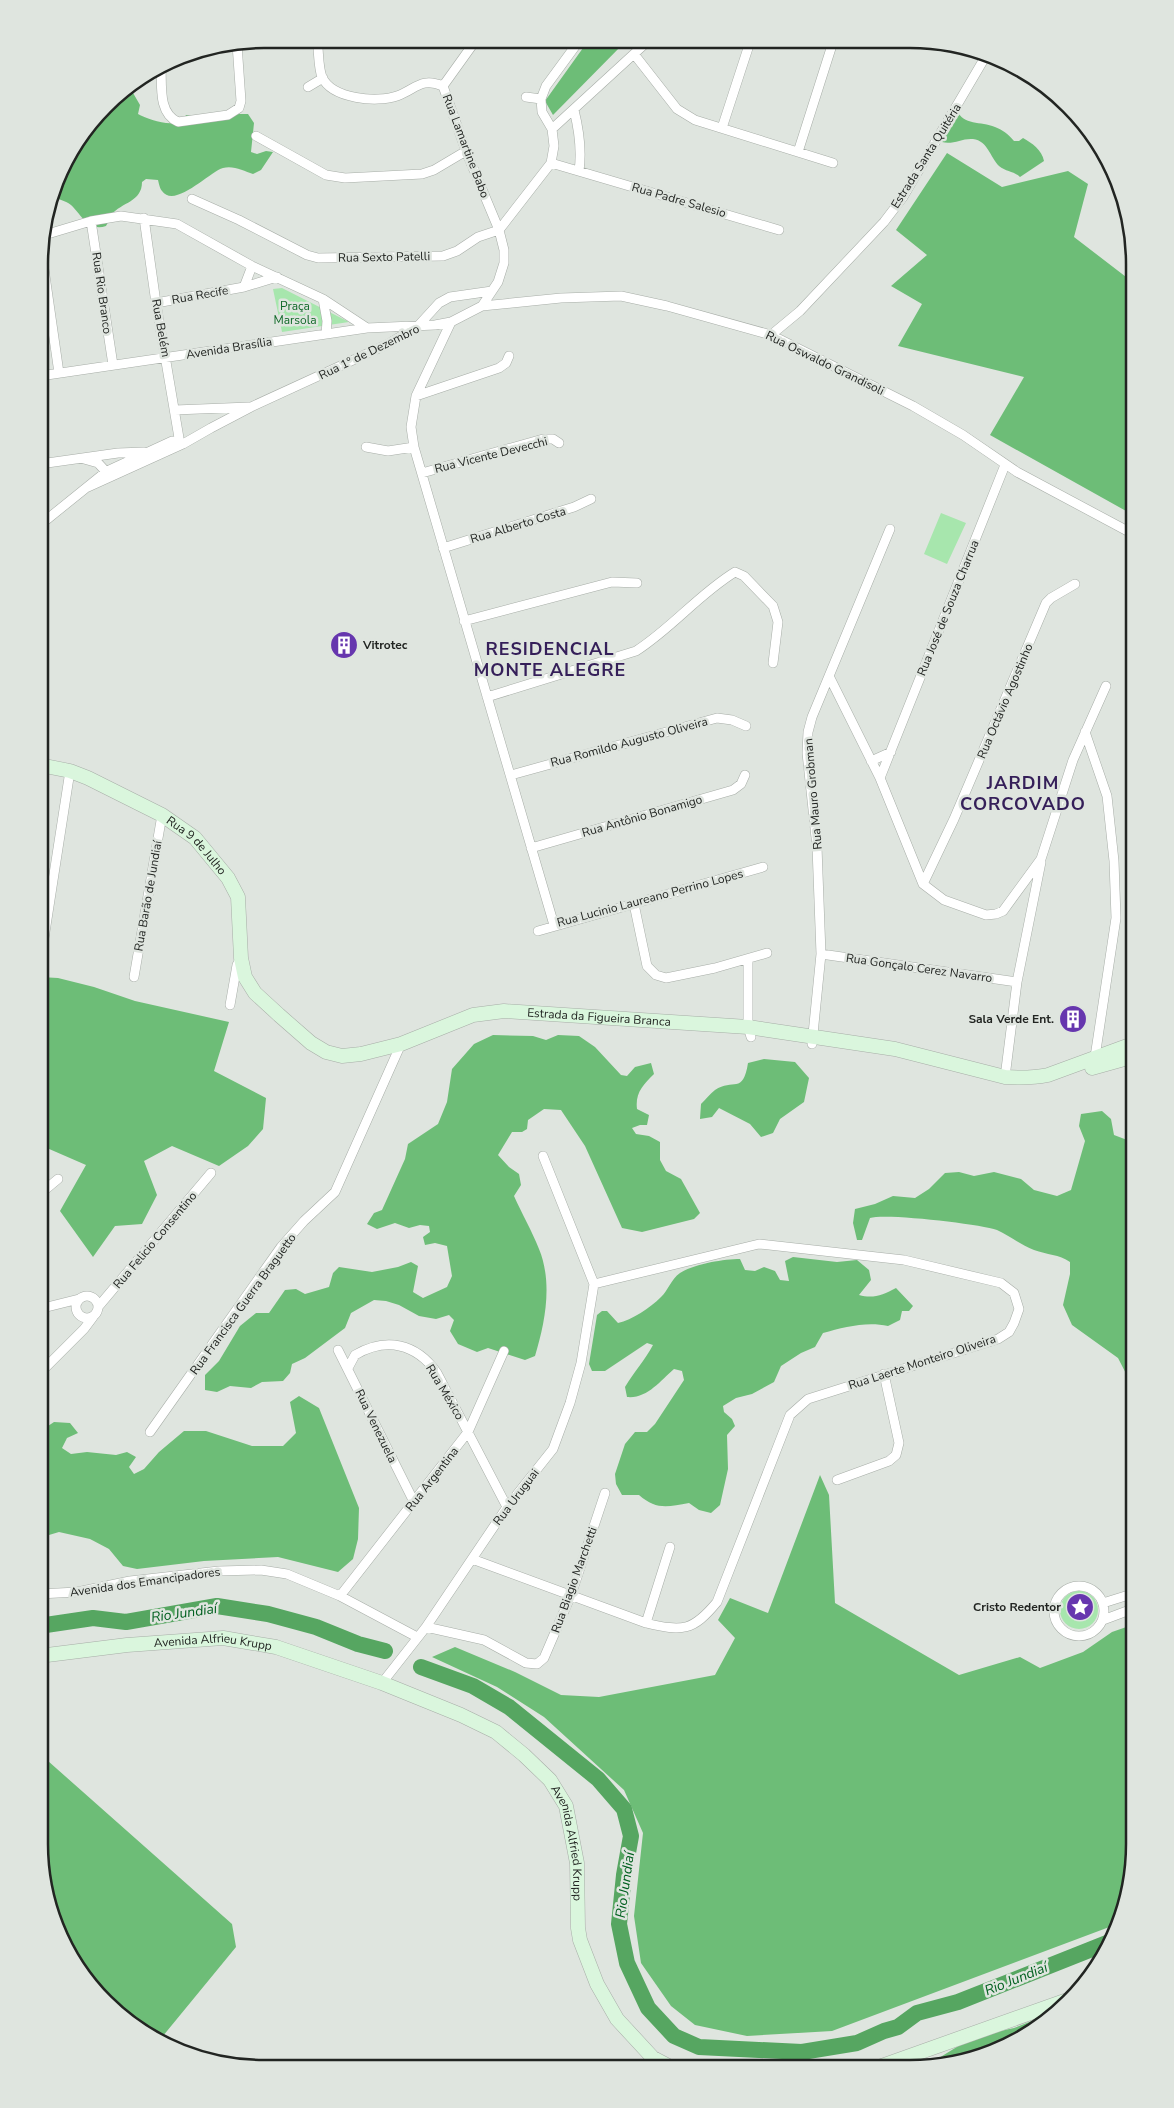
<svg xmlns="http://www.w3.org/2000/svg" width="1174" height="2108" font-family="'Nunito Sans',sans-serif">
  <style>
    .green { fill: #a7e6ad }
    .forest { fill: #6dbd77 }
    .lines { fill: none; stroke-linecap: round; stroke-linejoin: round }
    .river { stroke: #56a661; stroke-width: 16 }
    .street-casing { stroke: #a7ada7; stroke-width: 10 }
    .secondary-casing { stroke: #a7ada7; stroke-width: 15 }
    .street { stroke: #fff; stroke-width: 9 }
    .secondary { stroke: #daf6dd; stroke-width: 14 }
    .labels { text-anchor: middle; dominant-baseline: central; stroke-width: 5; stroke-linejoin: round; paint-order: stroke }
    .street-label { font-size: 12px; fill: #222522; stroke: #dfe5df }
    .park-label { font-size: 12px; fill: #0f6827; stroke: #dfe5df }
    .poi-label { font-size: 12px; font-weight: bold; fill: #222522; stroke: #dfe5df; text-anchor: end }
    .water-label { font-size: 14px; font-style: italic; fill: #00601f; stroke: #dfe5df }
    .district-label { font-size: 18px; font-weight: bold; letter-spacing: 1px; fill: #351f59; stroke: #dfe5df }
    .rim { fill: none; stroke: #222522; stroke-width: 2.5 }
  </style>
  <rect width="100%" height="100%" fill="#dfe5df"/>
  <path class="green" d="M282 288 349 322 282 332 273 289Z
    M941 513 966 523 947 564 924 554Z
    M1060 1610a19 19 0 1 1 38 0a19 19 0 1 1-38 0Z"/>
  <path class="forest" d="M588 41H626L553 115 545 101Z
    M129 86 140 105 138 114C147 119 170 127 180 121 181 121 186 116 186 115L212 119 239 114H248L254 123 251 152 257 154 266 151 273 152 261 170 253 174C244 171 233 165 223 168 209 172 175 209 162 191 160 189 159 184 158 180L146 179 142 182C142 202 122 202 111 215 109 218 108 223 106 226 88 232 81 214 71 205 66 201 58 199 52 197L62 164 115 95Z
    M957 110C963 126 981 121 995 127 1003 130 1008 134 1014 141H1019L1023 138C1032 143 1042 150 1044 161L1020 177C1014 171 1006 172 999 166 990 157 988 141 973 139 962 138 953 145 942 142V135Z
    M947 153 1002 187 1068 171 1088 184 1074 237 1130 280 1135 271V516L990 435 1024 377 898 346 922 304 891 286 927 255 896 230Z
    M40 977 58 978 94 987 135 1001 229 1022 214 1071 266 1098 263 1129 248 1146 219 1166 172 1146 144 1161 157 1195 142 1224 115 1226 93 1257 60 1211 86 1165 40 1145Z
    M493 1035 533 1036 546 1040 558 1035 579 1036 595 1047 621 1075 627 1076 635 1067 651 1063 654 1074C643 1085 635 1093 637 1109L649 1115 647 1125H640L632 1128 636 1134 649 1136 660 1142V1160L666 1171 681 1179 700 1213 694 1219 642 1232 622 1228 585 1146 561 1110 544 1109 528 1120 527 1129 522 1132H512L498 1155 509 1167 519 1174 521 1185 514 1196C522 1214 532 1231 539 1249 553 1283 545 1323 535 1356L525 1360 488 1348 477 1352 458 1344 450 1331 454 1320 449 1315 436 1319 419 1316 399 1305 386 1301 374 1300 351 1313 345 1328 305 1358 292 1364 290 1373 283 1381 262 1382 251 1388 230 1386 217 1392 205 1390V1375L219 1361 240 1326 256 1313H269L285 1290 296 1289 305 1294 329 1287 333 1273 339 1267 372 1272 398 1267 411 1262 418 1266 413 1292 423 1298 447 1287 452 1276 447 1246 435 1243 425 1245 423 1237 430 1232 429 1226 420 1225 409 1228 395 1223 377 1229 367 1224 374 1213 382 1210 405 1159 408 1144 438 1124 447 1102 452 1069 474 1044Z
    M764 1059 795 1062 809 1078 804 1102 780 1119 773 1133 761 1137 750 1124 719 1108 712 1117 700 1119 701 1104C705 1100 710 1094 715 1090 733 1078 743 1095 748 1063Z
    M1102 1111 1111 1119 1114 1135 1135 1143V1391L1118 1358 1072 1325 1063 1305 1070 1274V1262C1059 1254 1047 1255 1034 1250 1021 1245 1010 1236 997 1230 980 1224 886 1213 870 1218L862 1240H857L853 1223 855 1209 875 1204 893 1196 915 1198 929 1189 945 1173 959 1172 974 1176 994 1172 1021 1179 1034 1190 1057 1196 1071 1190 1085 1141 1079 1126 1081 1114Z
    M793 1257 837 1262 857 1260 869 1270 871 1280 859 1295C873 1299 883 1295 896 1288L913 1306 909 1311H902L900 1320 888 1326C867 1321 844 1327 823 1333L815 1347 801 1353 781 1366 774 1382 752 1394 736 1398 723 1406 724 1412 732 1419 735 1426 727 1435 728 1469 720 1505 711 1513 699 1510 689 1503C667 1507 656 1510 639 1495H622L616 1484 615 1474 625 1444 635 1432H647L655 1424 684 1380 682 1371 674 1369C660 1381 647 1399 627 1397L625 1387C634 1372 645 1360 653 1345L647 1343 605 1371H592L589 1364 597 1315 602 1311H607L618 1323C632 1320 650 1308 661 1297 668 1291 671 1279 680 1273 694 1264 724 1259 740 1259L745 1270 755 1271 764 1267 775 1271 780 1280 789 1281 785 1261Z
    M299 1396 319 1408 359 1508 358 1539 353 1559 338 1572 278 1557 204 1561 137 1569 123 1566 109 1549 90 1539 59 1532 39 1538V1432L54 1422 70 1423 78 1433 67 1438 62 1448 71 1454 87 1452 116 1455 127 1452 136 1457 129 1467 134 1474 144 1469 159 1452 184 1431H206L252 1446H283L296 1433 290 1402Z
    M820 1475 829 1495 835 1603 959 1675 1020 1657 1040 1668 1083 1652 1112 1632 1135 1624V1860L1120 1923 832 2031 747 2036 695 2025 671 2006 641 1963 634 1916 643 1833 624 1790 544 1717 497 1687 432 1657 455 1647 515 1672 561 1695 599 1697 715 1675 735 1638 718 1620 730 1598 768 1613Z
    M39 1753 232 1924 236 1947 158 2042 115 2014 77 1970 51 1917 39 1845Z
    M1057 2011 1036 2031 983 2057 930 2066 934 2061 973 2037 1014 2028Z"/>
  <g class="lines">
    <path class="river" d="M39 1626 93 1618 126 1622 217 1606 268 1614 316 1627 358 1644 385 1651
      M421 1667 473 1686 509 1707 598 1779 624 1809 631 1836 624 1875 619 1924 627 1963 648 2008 674 2036 699 2047 802 2052 857 2043 884 2031 898 2027 917 2013 958 2002 1112 1941"/>
    <g class="street-casing">
      <path id="street" d="M317 39C319 51 318 67 322 77 332 99 377 103 397 96 416 89 421 77 443 86
        M634 54 677 109 695 120 833 163
        M161 66C162 86 158 113 178 122L228 115 239 108 241 101 237 44
        M443 86 476 40
        M308 87 323 78
        M526 97 541 99
        M574 110C579 130 582 150 579 171
        M722 128 750 42
        M552 129 648 41
        M256 136 326 175 345 178 422 174 434 170 466 151
        M798 152 833 42
        M551 163 779 230
        M192 199 239 220 307 255 318 258 443 256 457 251 478 237 499 230 551 163 554 146 552 129 542 112 541 99 546 86 579 41
        M144 218 156 303 179 438 167 448
        M91 221 113 365
        M41 236 91 221 121 216 177 224 252 266 323 299 367 328
        M41 248 59 373
        M244 287 252 266
        M323 299 327 321 326 334
        M156 303 244 287 277 277
        M482 306 561 298 621 296 667 306 771 335 913 406 963 435 1017 472 1135 535
        M451 322 416 396 411 427 414 447 554 925
        M771 335 800 311 884 222 903 197 987 54
        M40 376 367 328 435 325 451 322 482 306 498 282 504 263V250L499 230 466 151 443 86
        M416 396 499 368 506 363 509 356
        M175 410 249 407
        M366 447 388 451 414 447
        M84 459 98 463 110 476
        M40 464 118 453 144 452
        M422 473 543 439H553L559 443
        M86 488 183 444 211 428 251 407 388 344 418 326 439 303 450 297 492 291
        M40 525 107 471 172 441
        M443 548 574 507 591 499
        M464 621 612 582 637 583
        M829 676 880 778 923 884 944 900 986 915 996 914 1003 911 1041 859 1073 760 1106 686
        M487 697 636 651C672 628 699 594 735 572L744 576 773 606 778 622 773 663
        M1085 732 1107 796 1114 861 1116 918 1095 1057
        M871 761 891 752
        M511 775 717 718 732 720 746 726
        M880 778 1005 465
        M531 848 733 790 741 784 745 775
        M40 882 51 883
        M923 884 954 819 1046 603 1051 598 1075 584
        M634 904 647 966 656 975 666 978 715 968 767 953
        M538 931 763 867
        M821 954 1017 982
        M748 959V1027L751 1037
        M40 964 70 771
        M134 977 162 815
        M230 1005 237 965 241 958
        M812 1044 821 954 817 847 807 753 808 732 812 717 890 529
        M1005 1077 1017 982 1041 862
        M543 1156 594 1284
        M40 1194 58 1179
        M76 1307a11 11 0 1 1 22 0a11 11 0 1 1-22 0Z
        M98 1307 211 1173
        M39 1309 79 1299
        M338 1350 414 1502
        M348 1368 355 1355C386 1337 416 1343 437 1373L507 1507
        M44 1369 84 1329 93 1317
        M150 1432 281 1247 304 1221 335 1192 401 1044
        M837 1480 889 1461 896 1455 899 1443 884 1374
        M472 1559 646 1623C683 1632 693 1631 717 1602L790 1415 808 1399 998 1339 1009 1332 1014 1323 1019 1309 1014 1293 1001 1283 904 1260 759 1244 594 1284
        M1054 1611a25 25 0 1 1 50 0a25 25 0 1 1-50 0Z
        M39 1594 77 1592 130 1581 219 1571 261 1570 287 1574 340 1596 417 1637
        M340 1596 468 1432 504 1351
        M1103 1603 1135 1593
        M1103 1620 1135 1608
        M646 1623 670 1547
        M426 1627 484 1640 526 1663 537 1664 544 1658 571 1595 605 1493
        M382 1683 426 1627 507 1507 553 1449 570 1403 581 1363 594 1284"/>
    </g>
    <g class="secondary-casing">
      <g id="secondary">
        <path id="s1" d="M40 765 70 771 88 778 162 815 195 838 228 878 238 897 241 958 245 977 255 993 279 1015 311 1043 326 1052 342 1056 361 1054 401 1044 473 1015 504 1011 748 1027 895 1049 1005 1077C1020 1078 1033 1078 1048 1075L1127 1046 1135 1045"/>
        <path d="M1092 1068 1135 1056"/>
        <path id="s2" d="M39 1656 127 1645 223 1638 276 1647 382 1683 461 1715 496 1732 524 1755 550 1780 566 1806 577 1863 578 1928 580 1940 597 1984 617 2019 653 2058 674 2069"/>
        <path d="M873 2069 1070 1999"/>
      </g>
    </g>
    <use href="#street" class="street"/>
    <use href="#secondary" class="secondary"/>
  </g>
  <defs>
    <g id="building-disc" transform="scale(1.4375)"><circle r="9.5" fill="#6636ae" stroke="#dfe5df"/><path d="M-4-6H4V6H1V3H-1V6H-4ZM-2.5-4.3h1.7v1.8h-1.7ZM.8-4.3h1.7v1.8H.8ZM-2.5-1h1.7V.8h-1.7ZM.8-1h1.7V.8H.8Z" fill="#fff"/></g>
    <g id="sight-disc" transform="scale(1.4375)"><circle r="9.5" fill="#6636ae" stroke="#dfe5df"/><path d="M0-6L1.8-2.2L6-1.7L2.9 1.2L3.7 5.4L0 3.3L-3.7 5.4L-2.9 1.2L-6-1.7L-1.8-2.2Z" fill="#fff"/></g>
  </defs>
  <g fill-rule="evenodd">
    <use href="#building-disc" x="344" y="645"/>
    <use href="#building-disc" x="1073" y="1019"/>
    <use href="#sight-disc" x="1080" y="1607"/>
  </g>
  <g class="labels">
    <g class="street-label">
      <text transform="translate(466 146) rotate(69)">Rua Lamartine Babo</text>
      <text transform="translate(926 156) rotate(-58)">Estrada Santa Quitéria</text>
      <text transform="translate(679 200) rotate(16)">Rua Padre Salesio</text>
      <text transform="translate(384 257) rotate(-1)">Rua Sexto Patelli</text>
      <text transform="translate(102 293) rotate(82)">Rua Rio Branco</text>
      <text transform="translate(200 295) rotate(-10)">Rua Recife</text>
      <text transform="translate(161 328) rotate(80)">Rua Belém</text>
      <text transform="translate(229 348) rotate(-9)">Avenida Brasília</text>
      <text transform="translate(369 352) rotate(-26)">Rua 1º de Dezembro</text>
      <text transform="translate(825 363) rotate(26)">Rua Oswaldo Grandisoli</text>
      <text transform="translate(491 455) rotate(-14)">Rua Vicente Devecchi</text>
      <text transform="translate(518 525) rotate(-17)">Rua Alberto Costa</text>
      <text transform="translate(948 608) rotate(-68)">Rua José de Souza Charrua</text>
      <text transform="translate(1005 701) rotate(-67)">Rua Octávio Agostinho</text>
      <text transform="translate(629 742) rotate(-15)">Rua Romildo Augusto Oliveira</text>
      <text transform="translate(813 794) rotate(-95)">Rua Mauro Grobman</text>
      <text transform="translate(642 816) rotate(-16)">Rua Antônio Bonamigo</text>
      <text stroke="none"><textPath href="#s1" startOffset="179">Rua 9 de Julho</textPath></text>
      <text transform="translate(148 896) rotate(-80)">Rua Barão de Jundiaí</text>
      <text transform="translate(650 898) rotate(-15)">Rua Lucinio Laureano Perrino Lopes</text>
      <text transform="translate(919 968) rotate(8)">Rua Gonçalo Cerez Navarro</text>
      <text stroke="none"><textPath href="#s1" startOffset="719">Estrada da Figueira Branca</textPath></text>
      <text transform="translate(155 1240) rotate(-50)">Rua Felicio Consentino</text>
      <text transform="translate(243 1304) rotate(-54)">Rua Francisca Guerra Braguetto</text>
      <text transform="translate(922 1362) rotate(-18)">Rua Laerte Monteiro Oliveira</text>
      <text transform="translate(445 1392) rotate(59)">Rua México</text>
      <text transform="translate(376 1426) rotate(64)">Rua Venezuela</text>
      <text transform="translate(432 1479) rotate(-52)">Rua Argentina</text>
      <text transform="translate(516 1497) rotate(-53)">Rua Uruguai</text>
      <text transform="translate(574 1580) rotate(-70)">Rua Biagio Marchetti</text>
      <text transform="translate(145 1582) rotate(-8)">Avenida dos Emancipadores</text>
      <text stroke="none"><textPath href="#s2" startOffset="175">Avenida Alfrieu Krupp</textPath></text>
      <text stroke="none"><textPath href="#s2" startOffset="614">Avenida Alfried Krupp</textPath></text>
    </g>
    <g class="park-label">
      <text x="295" y="306">Praça<tspan x="295" dy="14">Marsola</tspan></text>
    </g>
    <g class="poi-label">
      <text x="363" y="645" text-anchor="start">Vitrotec</text>
      <text x="1054" y="1019">Sala Verde Ent.</text>
      <text x="1061" y="1607">Cristo Redentor</text>
    </g>
    <g class="water-label">
      <text transform="translate(184 1613) rotate(-8)">Rio Jundiaí</text>
      <text transform="translate(625 1885) rotate(-82)">Rio Jundiaí</text>
      <text transform="translate(1016 1979) rotate(-22)">Rio Jundiaí</text>
    </g>
    <g class="district-label">
      <text x="550" y="649">RESIDENCIAL<tspan x="550" dy="21">MONTE ALEGRE</tspan></text>
      <text x="1023" y="783">JARDIM<tspan x="1023" dy="21">CORCOVADO</tspan></text>
    </g>
  </g>
  <path d="M0 0H1174V2108H0ZM264 48H910A216 216 0 0 1 1126 264V1844A216 216 0 0 1 910 2060H264A216 216 0 0 1 48 1844V264A216 216 0 0 1 264 48Z" fill="#dfe5df" fill-rule="evenodd"/>
  <path class="rim" d="M264 48H910A216 216 0 0 1 1126 264V1844A216 216 0 0 1 910 2060H264A216 216 0 0 1 48 1844V264A216 216 0 0 1 264 48Z"/>
</svg>
